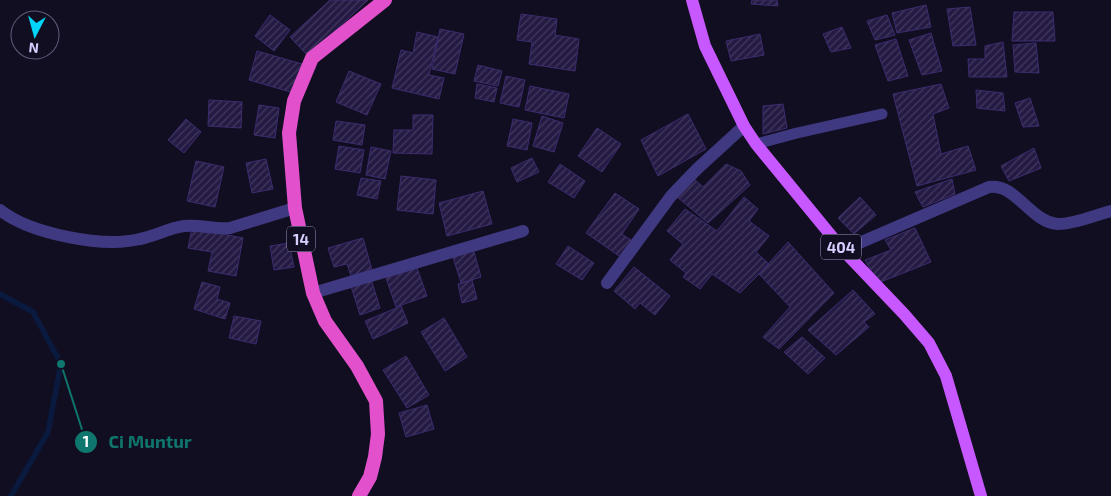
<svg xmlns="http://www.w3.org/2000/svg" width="1111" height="496" font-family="'Exo 2',sans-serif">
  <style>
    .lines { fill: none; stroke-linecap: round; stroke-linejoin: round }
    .stream { stroke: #0a1a3f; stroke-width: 5.5 }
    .building { fill: url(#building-hatch); stroke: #3c2c6f }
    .service { stroke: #3f3981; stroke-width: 11 }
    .minor { stroke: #3f3981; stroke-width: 12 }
    .primary { stroke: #c757fe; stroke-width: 12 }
    .trunk { stroke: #e251cb; stroke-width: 14 }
    .labels { text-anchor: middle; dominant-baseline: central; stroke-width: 4; stroke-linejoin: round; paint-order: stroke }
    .shield { fill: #120e22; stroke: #9c95bd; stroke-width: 1 }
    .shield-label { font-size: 15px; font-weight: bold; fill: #d7cfff }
    .leader { fill: none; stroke: #0f766e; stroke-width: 2 }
    .callout-dot { fill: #0f766e; stroke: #120e22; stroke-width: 2 }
    .mark-label { font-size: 15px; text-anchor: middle; font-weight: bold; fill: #fff }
    .callout-label { font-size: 18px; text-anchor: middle; font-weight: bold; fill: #0f766e; stroke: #120e22; stroke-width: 4; stroke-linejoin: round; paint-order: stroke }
  </style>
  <defs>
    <pattern id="building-hatch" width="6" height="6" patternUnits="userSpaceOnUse" patternTransform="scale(1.25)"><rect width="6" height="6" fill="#241a43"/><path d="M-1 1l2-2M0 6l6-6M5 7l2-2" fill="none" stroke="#433a5f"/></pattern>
  </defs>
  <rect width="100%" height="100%" fill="#120e22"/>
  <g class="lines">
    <path class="stream" d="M0 294 33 312 61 364 48 432 11 496"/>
  </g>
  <path class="building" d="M330 0H368L308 56 290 37Z
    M752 0H777L778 6 751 4Z
    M926 5 931 27 897 33 892 13Z
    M970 7 976 45 953 46 947 9Z
    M1014 12H1053L1055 41H1012Z
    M521 14 557 19 555 35 579 39 575 71 529 64 532 42 517 40Z
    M270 15 290 30 274 51 255 36Z
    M887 15 895 35 875 40 867 21Z
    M842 27 851 48 831 52 823 34Z
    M440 29 464 34 455 74 432 69Z
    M417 32 438 37 429 75 444 78 439 99 392 88 401 50 413 53Z
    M931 33 942 71 922 75 909 40Z
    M760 34 764 55 731 61 726 41Z
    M896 39 908 76 888 81 875 45Z
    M1003 42 1007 77H969L968 59H985V46Z
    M1036 43 1039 73 1015 72 1013 45Z
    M257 51 302 64 294 93 249 80Z
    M478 65 502 71 498 86 474 81Z
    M349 71 381 84 367 115 336 102Z
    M506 76 525 80 519 107 500 103Z
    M477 84 497 88 494 102 475 98Z
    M941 84 949 108 933 114 941 154 968 146 976 170 917 186 893 94Z
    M530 86 569 94 564 118 525 110Z
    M976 90 1003 93 1005 111 977 108Z
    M1030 98 1039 126 1023 127 1015 103Z
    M209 100 242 102 241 128 208 126Z
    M783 104 787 128 763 134V106Z
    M259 105 279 108 275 138 254 135Z
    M688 114 706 149 658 176 641 140Z
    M413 115H433L432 154 393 153 394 130H413Z
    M542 116 563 123 554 152 533 146Z
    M186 119 201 132 184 153 168 140Z
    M513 119 532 123 527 150 507 146Z
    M336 121 365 125 362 145 333 140Z
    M597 128 621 144 602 172 578 156Z
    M339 146 364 150 360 173 335 169Z
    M371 147 391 151 385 179 366 175Z
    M1034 148 1041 168 1009 181 1001 166Z
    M532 158 539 172 517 182 511 168Z
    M266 159 273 189 252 193 246 163Z
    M196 161 224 167 215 207 187 201Z
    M560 164 585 181 574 198 548 182Z
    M726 164 741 171 750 185 708 223 676 196 693 178 703 187Z
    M401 176 436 180 433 214 397 210Z
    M361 178 381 181 377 199 357 195Z
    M952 179 955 194 923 207 915 192Z
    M483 191 492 224 447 236 439 203Z
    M615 193 639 209 622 234 634 242 622 258 586 233Z
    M744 197 758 209 749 221 769 236 756 252 769 264 740 293 712 274 700 289 683 277 686 273 670 260 683 244 667 231 685 209 717 231Z
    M860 197 876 215 854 234 838 218Z
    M192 228 243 238 236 276 208 271 212 252 188 248Z
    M915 228 931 262 878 283 865 260 891 250 885 240Z
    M363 238 372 270 351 276 347 264 334 267 328 248Z
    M788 242 834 293 779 349 763 337 790 307 759 274Z
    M289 243 294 267 274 270 270 246Z
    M568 246 594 263 582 280 556 264Z
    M473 248 481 277 461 283 452 254Z
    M634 267 670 296 655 315 640 303 635 309 614 291Z
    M417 268 427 296 396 307 386 278Z
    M371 279 380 308 360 315 351 286Z
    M472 280 477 299 462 303 458 284Z
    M202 282 220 287 217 299 230 303 225 319 194 309Z
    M853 290 875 314 864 322 869 327 836 355 808 330Z
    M401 306 408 323 373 339 365 321Z
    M234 316 261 321 256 344 229 338Z
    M444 318 467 357 445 371 421 332Z
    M802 337 825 358 808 374 784 352Z
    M406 356 429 395 407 408 383 370Z
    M427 405 434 429 406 437 399 413Z"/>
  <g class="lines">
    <path class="service" d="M756 144 797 133 882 114"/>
    <path class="minor" d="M0 210C30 234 103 248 140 239 155 236 169 228 184 226 200 224 215 230 230 228L295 208
      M843 250 989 187C1016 183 1030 222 1058 224 1075 224 1095 215 1111 211
      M607 283 671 196 697 169 744 126
      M313 293 523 231"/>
    <path class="primary" d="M692 0 705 46 744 126 756 144 843 250 904 314 929 343 946 376 981 496"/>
    <path class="trunk" d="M359 496 370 477 375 457 378 434 376 401 357 366 325 321 313 293 295 208 289 133 294 101 312 58 385 0"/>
  </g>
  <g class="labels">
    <g class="shield">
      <rect x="287" y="226.5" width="28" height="25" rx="4"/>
      <rect x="821" y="234.5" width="40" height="25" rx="4"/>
    </g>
    <g class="shield-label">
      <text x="301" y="239">14</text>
      <text x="841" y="247">404</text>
    </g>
  </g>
  <path class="leader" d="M61 364L86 442"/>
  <g class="callout-dot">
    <circle cx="61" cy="364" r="5"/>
    <circle cx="86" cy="442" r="12"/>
  </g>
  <g class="mark-label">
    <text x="86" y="447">1</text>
  </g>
  <g class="callout-label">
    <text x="150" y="448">Ci Muntur</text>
  </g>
  <g transform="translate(35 35) rotate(186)"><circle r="24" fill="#120e22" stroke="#615b7a"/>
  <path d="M0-4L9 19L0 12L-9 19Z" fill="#02d3f8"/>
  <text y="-8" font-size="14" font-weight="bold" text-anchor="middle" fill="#d7cfff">N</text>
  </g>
</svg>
